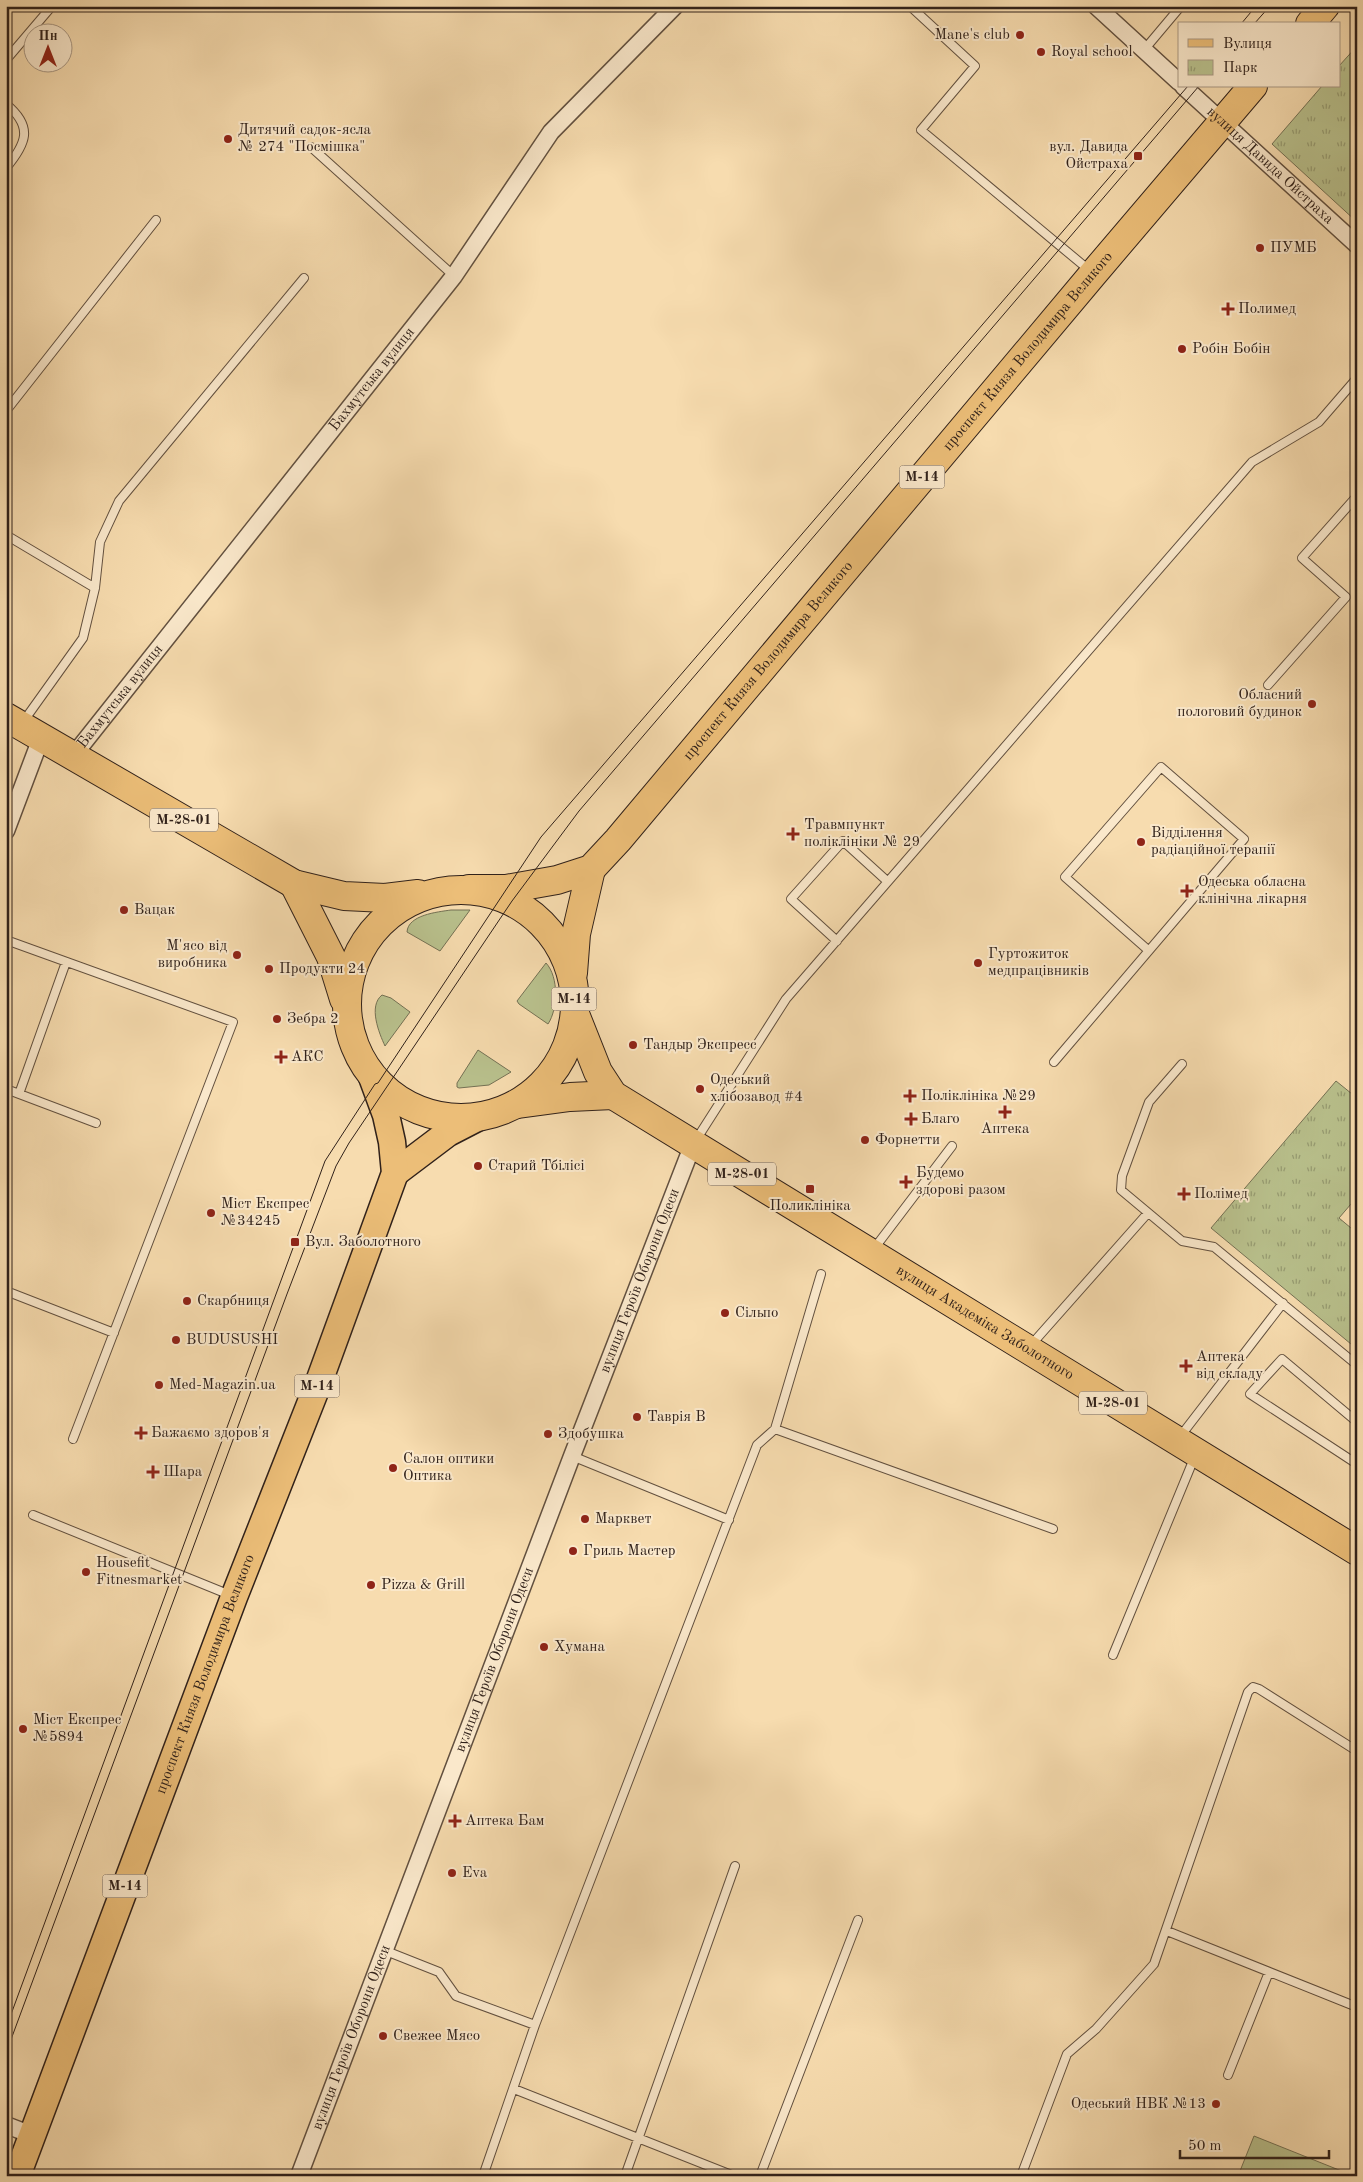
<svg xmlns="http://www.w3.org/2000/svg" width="1363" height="2182" font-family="'Old Standard TT',serif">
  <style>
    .grass { fill: #b9c18d; stroke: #747154 }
    .park { fill: url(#park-tufts); stroke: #747154 }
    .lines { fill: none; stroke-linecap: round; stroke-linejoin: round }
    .lane-casing { stroke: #62503f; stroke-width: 10 }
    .street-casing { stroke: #62503f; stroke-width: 19 }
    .primary-casing { stroke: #30211a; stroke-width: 29 }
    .highway-casing { stroke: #30211a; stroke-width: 30 }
    .lane { stroke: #fae8cb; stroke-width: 8 }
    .street { stroke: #fae8cb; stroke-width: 16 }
    .primary { stroke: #ecbe78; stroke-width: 26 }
    .highway { stroke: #ecbe78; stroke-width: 28 }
    .tram { stroke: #30211a; stroke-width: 1 }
    .poi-dot { fill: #8f2418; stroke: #fae8cb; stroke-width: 2 }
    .labels { text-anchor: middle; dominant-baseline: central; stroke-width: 4; stroke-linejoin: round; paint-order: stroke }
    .shield { fill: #fae8cb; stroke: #6d5d4f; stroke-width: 1 }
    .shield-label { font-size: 14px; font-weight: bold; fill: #30211a }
    .poi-label { font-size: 15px; fill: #30211a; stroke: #fae8cb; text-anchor: start }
    .street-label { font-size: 15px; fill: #30211a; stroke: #fae8cb }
  </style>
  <defs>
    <pattern id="park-tufts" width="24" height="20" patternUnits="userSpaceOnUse" patternTransform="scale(1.25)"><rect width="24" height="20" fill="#b9c18d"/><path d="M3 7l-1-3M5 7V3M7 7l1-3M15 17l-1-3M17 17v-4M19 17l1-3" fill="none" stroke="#979c72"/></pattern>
  </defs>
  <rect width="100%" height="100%" fill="#f7dcaf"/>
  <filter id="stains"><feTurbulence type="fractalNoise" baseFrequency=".004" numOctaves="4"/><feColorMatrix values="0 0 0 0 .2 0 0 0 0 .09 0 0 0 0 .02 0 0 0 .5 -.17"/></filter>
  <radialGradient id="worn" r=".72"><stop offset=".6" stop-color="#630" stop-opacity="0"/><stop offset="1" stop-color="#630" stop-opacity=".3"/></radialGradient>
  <path class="grass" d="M451 910H470L440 951 407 932C408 915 437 912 451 910Z
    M546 963C559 977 558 1009 548 1024L519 1004 517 1001Z
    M382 995 391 998 410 1012 385 1046C379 1033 368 1006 382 995Z
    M478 1050 511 1072 489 1085 459 1088 457 1087V1083Z
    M1254 2136 1354 2176H1238Z"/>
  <path class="park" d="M1357 46V222L1272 144 1322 86H1339V66Z
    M1336 1081 1357 1098V1143L1351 1149 1357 1155V1197L1339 1218 1357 1233V1349L1211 1228Z"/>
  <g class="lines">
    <g class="lane-casing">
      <path id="lane" d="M910 6 975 66 921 130 1089 270
        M1144 50 1181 6
        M6 60 52 6
        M6 104C34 127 26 144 6 168
        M311 147 454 276
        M6 411 156 220
        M6 535 95 588
        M1268 685 1346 597 1302 558 1357 496
        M23 722 83 638 95 588 100 542 119 501 304 278
        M6 940 233 1022 73 1439
        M837 941 791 899 843 841 887 881
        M1054 1062 1244 839 1161 767 1065 877 1148 950
        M1182 1064 1149 1102 1122 1176 1121 1190 1182 1241 1214 1247 1357 1365
        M6 1089 96 1123
        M19 1094 66 962
        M696 1140 786 999 1252 462 1319 422 1357 378
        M873 1250 952 1146
        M6 1291 114 1333
        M1031 1345 1147 1214
        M1357 1422 1282 1359 1250 1394 1357 1464
        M775 1429 1053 1529
        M1179 1438 1283 1303
        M572 1456 729 1520
        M33 1515 230 1595
        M1113 1655 1195 1456
        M1167 1931 1357 2007
        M386 1951 439 1972 456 1996 535 2025
        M1228 2075 1269 1972
        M514 2089 734 2176
        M483 2176 535 2025 757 1445 775 1429 821 1274
        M625 2176 735 1866
        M760 2176 858 1920
        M1021 2176 1067 2054 1096 2029 1154 1964 1248 1692 1253 1687 1259 1689 1357 1751"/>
    </g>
    <g class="street-casing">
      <g id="street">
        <path d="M1096 6 1179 82"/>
        <path id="s1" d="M1183 86 1357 245"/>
        <path id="s2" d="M73 756 454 276 551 132 675 6"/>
        <path d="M6 831 41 738"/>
        <path d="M6 2125 32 2135"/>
        <path id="s3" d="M299 2176 572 1456 693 1144"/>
      </g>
    </g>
    <g class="primary-casing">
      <g id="primary">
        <path d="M395 1173 448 1133 479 1117"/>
        <path id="s4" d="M17 2176 234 1597 320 1379 395 1173 392 1142 386 1115 372 1077"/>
      </g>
    </g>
    <g class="highway-casing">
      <g id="highway">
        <path d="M1310 24 1325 6"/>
        <path d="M6 717 294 884 344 896 385 898 418 894"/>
        <path d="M294 884 331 957 344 999"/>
        <path id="s5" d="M469 889H506L557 880 591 869 618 840 1093 274 1253 86"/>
        <circle cx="461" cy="1004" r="114"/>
        <path d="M573 973 576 934 591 869"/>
        <path id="s6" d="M575 1014 598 1072 613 1095 1357 1551"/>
        <path d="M518 1104 570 1097 613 1095"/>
      </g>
    </g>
    <use href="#lane" class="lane"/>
    <use href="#street" class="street"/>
    <use href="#primary" class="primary"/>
    <use href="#highway" class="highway"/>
    <path class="tram" d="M1241 24 1256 6
      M1254 24 1270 6
      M6 2028 325 1161 375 1084 378 1083 541 837 1188 86
      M6 2053 287 1294 336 1166 349 1143 512 901 579 811 1199 86"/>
  </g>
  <g class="poi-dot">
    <circle cx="1020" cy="35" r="5"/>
    <circle cx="1041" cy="52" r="5"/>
    <circle cx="228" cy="139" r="5"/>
    <rect x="1133" y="151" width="10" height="10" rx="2.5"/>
    <circle cx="1260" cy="248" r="5"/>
    <path d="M1225.5 301.5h5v5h5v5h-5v5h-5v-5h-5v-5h5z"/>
    <circle cx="1182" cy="349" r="5"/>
    <circle cx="1312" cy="704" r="5"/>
    <path d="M790.5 826.5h5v5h5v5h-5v5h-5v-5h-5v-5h5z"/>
    <circle cx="1141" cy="842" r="5"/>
    <path d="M1184.5 883.5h5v5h5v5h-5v5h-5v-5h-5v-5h5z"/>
    <circle cx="124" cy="910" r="5"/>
    <circle cx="237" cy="955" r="5"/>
    <circle cx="978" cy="963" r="5"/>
    <circle cx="269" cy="969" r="5"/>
    <circle cx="277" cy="1019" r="5"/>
    <circle cx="633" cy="1045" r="5"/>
    <path d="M278.5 1049.5h5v5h5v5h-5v5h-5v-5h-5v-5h5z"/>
    <circle cx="700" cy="1089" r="5"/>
    <path d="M907.5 1088.5h5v5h5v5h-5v5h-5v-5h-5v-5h5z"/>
    <path d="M1002.5 1104.5h5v5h5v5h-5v5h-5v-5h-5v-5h5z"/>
    <path d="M908.5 1111.5h5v5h5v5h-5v5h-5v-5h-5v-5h5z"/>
    <circle cx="865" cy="1140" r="5"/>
    <circle cx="478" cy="1166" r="5"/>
    <path d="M903.5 1174.5h5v5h5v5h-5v5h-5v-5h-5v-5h5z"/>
    <rect x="805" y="1184" width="10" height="10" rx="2.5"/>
    <path d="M1181.5 1186.5h5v5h5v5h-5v5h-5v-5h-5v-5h5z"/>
    <circle cx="211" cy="1213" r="5"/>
    <rect x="290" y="1237" width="10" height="10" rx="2.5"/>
    <circle cx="187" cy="1301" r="5"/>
    <circle cx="725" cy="1313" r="5"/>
    <circle cx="176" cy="1340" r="5"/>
    <path d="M1183.5 1358.5h5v5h5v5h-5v5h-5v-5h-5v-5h5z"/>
    <circle cx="159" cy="1385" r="5"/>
    <circle cx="637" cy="1417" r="5"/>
    <path d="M138.5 1425.5h5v5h5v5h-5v5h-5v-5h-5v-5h5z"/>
    <circle cx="548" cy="1434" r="5"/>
    <circle cx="393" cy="1468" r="5"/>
    <path d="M150.5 1464.5h5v5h5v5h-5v5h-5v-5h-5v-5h5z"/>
    <circle cx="585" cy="1519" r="5"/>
    <circle cx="573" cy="1551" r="5"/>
    <circle cx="86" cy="1572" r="5"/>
    <circle cx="371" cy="1585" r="5"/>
    <circle cx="544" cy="1647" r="5"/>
    <circle cx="23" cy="1729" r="5"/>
    <path d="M452.5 1813.5h5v5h5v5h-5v5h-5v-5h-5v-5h5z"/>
    <circle cx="452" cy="1873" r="5"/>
    <circle cx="383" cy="2036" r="5"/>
    <circle cx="1216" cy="2104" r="5"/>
  </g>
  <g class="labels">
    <g class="shield">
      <rect x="899.5" y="465.5" width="45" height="23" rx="4"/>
      <rect x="150" y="808.5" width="68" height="23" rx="4"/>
      <rect x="551.5" y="987.5" width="45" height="23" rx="4"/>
      <rect x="708" y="1162.5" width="68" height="23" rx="4"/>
      <rect x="294.5" y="1374.5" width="45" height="23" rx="4"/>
      <rect x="1079" y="1391.5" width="68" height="23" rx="4"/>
      <rect x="102.5" y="1874.5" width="45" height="23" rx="4"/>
    </g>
    <g class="shield-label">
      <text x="922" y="477">М-14</text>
      <text x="184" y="820">М-28-01</text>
      <text x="574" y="999">М-14</text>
      <text x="742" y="1174">М-28-01</text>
      <text x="317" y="1386">М-14</text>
      <text x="1113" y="1403">М-28-01</text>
      <text x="125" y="1886">М-14</text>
    </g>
    <g class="poi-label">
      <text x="1010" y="35" text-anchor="end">Mane's club</text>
      <text x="1051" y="52">Royal school</text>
      <text x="238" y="130">Дитячий садок-ясла<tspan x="238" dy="17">№ 274 "Посмішка"</tspan></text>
      <text x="1128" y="147" text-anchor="end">вул. Давида<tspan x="1128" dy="17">Ойстраха</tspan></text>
      <text x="1270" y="248">ПУМБ</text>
      <text x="1238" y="309">Полимед</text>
      <text x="1192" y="349">Робін Бобін</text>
      <text x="1302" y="695" text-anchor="end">Обласний<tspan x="1302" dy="17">пологовий будинок</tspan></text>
      <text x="804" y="825">Травмпункт<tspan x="804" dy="17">поліклініки № 29</tspan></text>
      <text x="1151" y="833">Відділення<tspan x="1151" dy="17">радіаційної терапії</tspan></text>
      <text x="1198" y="882">Одеська обласна<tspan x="1198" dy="17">клінічна лікарня</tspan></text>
      <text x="134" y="910">Вацак</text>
      <text x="227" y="946" text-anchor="end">М'ясо від<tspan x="227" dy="17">виробника</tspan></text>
      <text x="988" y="954">Гуртожиток<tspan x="988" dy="17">медпрацівників</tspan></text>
      <text x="279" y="969">Продукти 24</text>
      <text x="287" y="1019">Зебра 2</text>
      <text x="643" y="1045">Тандыр Экспресс</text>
      <text x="291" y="1057">АКС</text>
      <text x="710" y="1080">Одеський<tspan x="710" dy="17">хлібозавод #4</tspan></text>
      <text x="921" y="1096">Поліклініка №29</text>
      <text x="921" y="1119">Благо</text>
      <text x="1005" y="1129" text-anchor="middle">Аптека</text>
      <text x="875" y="1140">Форнетти</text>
      <text x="488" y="1166">Старий Тбілісі</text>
      <text x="916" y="1173">Будемо<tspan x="916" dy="17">здорові разом</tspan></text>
      <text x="1194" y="1194">Полімед</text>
      <text x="221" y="1204">Міст Експрес<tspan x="221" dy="17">№34245</tspan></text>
      <text x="810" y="1206" text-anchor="middle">Поликлініка</text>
      <text x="305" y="1242">Вул. Заболотного</text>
      <text x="197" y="1301">Скарбниця</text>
      <text x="735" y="1313">Сільпо</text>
      <text x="186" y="1340">BUDUSUSHI</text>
      <text x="1196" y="1357">Аптека<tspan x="1196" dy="17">від складу</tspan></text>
      <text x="169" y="1385">Med-Magazin.ua</text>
      <text x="647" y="1417">Таврія В</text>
      <text x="151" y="1433">Бажаємо здоров'я</text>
      <text x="558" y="1434">Здобушка</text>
      <text x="403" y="1459">Салон оптики<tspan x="403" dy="17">Оптика</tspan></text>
      <text x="163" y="1472">Шара</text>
      <text x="595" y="1519">Марквет</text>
      <text x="583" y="1551">Гриль Мастер</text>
      <text x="96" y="1563">Housefit<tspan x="96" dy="17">Fitnesmarket</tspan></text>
      <text x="381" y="1585">Pizza &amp; Grill</text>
      <text x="554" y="1647">Хумана</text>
      <text x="33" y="1720">Міст Експрес<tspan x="33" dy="17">№5894</tspan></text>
      <text x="465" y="1821">Аптека Бам</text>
      <text x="462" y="1873">Eva</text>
      <text x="393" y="2036">Свежее Мясо</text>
      <text x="1206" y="2104" text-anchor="end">Одеський НВК №13</text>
    </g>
    <g class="street-label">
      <text stroke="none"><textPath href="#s1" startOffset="118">вулиця Давида Ойстраха</textPath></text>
      <text stroke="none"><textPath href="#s5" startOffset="802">проспект Князя Володимира Великого</textPath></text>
      <text stroke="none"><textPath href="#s2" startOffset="481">Бахмутська вулиця</textPath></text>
      <text stroke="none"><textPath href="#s5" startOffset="398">проспект Князя Володимира Великого</textPath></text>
      <text stroke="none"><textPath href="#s2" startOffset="76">Бахмутська вулиця</textPath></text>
      <text stroke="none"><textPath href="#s3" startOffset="958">вулиця Героїв Оборони Одеси</textPath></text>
      <text stroke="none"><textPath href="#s6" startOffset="526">вулиця Академіка Заболотного</textPath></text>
      <text stroke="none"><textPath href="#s3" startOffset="552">вулиця Героїв Оборони Одеси</textPath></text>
      <text stroke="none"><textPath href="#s4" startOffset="536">проспект Князя Володимира Великого</textPath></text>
      <text stroke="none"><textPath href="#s3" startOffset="148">вулиця Героїв Оборони Одеси</textPath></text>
    </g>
  </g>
  <rect width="1363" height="2182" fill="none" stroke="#f7dcaf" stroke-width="25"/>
  <rect x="8" y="8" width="1348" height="2167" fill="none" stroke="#30211a" stroke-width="2.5"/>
  <rect x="12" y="12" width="1338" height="2157" fill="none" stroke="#30211a"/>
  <rect x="1178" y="22" width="162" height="65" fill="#fae8cb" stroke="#a99884"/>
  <rect x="1188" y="39" width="25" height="8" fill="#ecbe78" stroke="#a99884"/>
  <text x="1223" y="48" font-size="15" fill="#30211a">Вулиця</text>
  <rect x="1188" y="60" width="25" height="15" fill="url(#park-tufts)" stroke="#a99884"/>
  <text x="1223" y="72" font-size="15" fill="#30211a">Парк</text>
  <g transform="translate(48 48)"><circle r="24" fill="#fae8cb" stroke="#a99884"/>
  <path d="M0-4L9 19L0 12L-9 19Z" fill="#8f2418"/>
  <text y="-8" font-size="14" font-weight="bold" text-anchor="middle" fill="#30211a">Пн</text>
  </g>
  <path d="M1180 2150v8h149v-8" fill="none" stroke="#30211a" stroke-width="2.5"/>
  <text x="1188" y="2150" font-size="15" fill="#30211a" stroke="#fae8cb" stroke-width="4" paint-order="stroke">50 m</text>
  <rect width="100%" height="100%" filter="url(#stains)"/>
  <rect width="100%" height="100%" fill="url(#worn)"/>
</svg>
